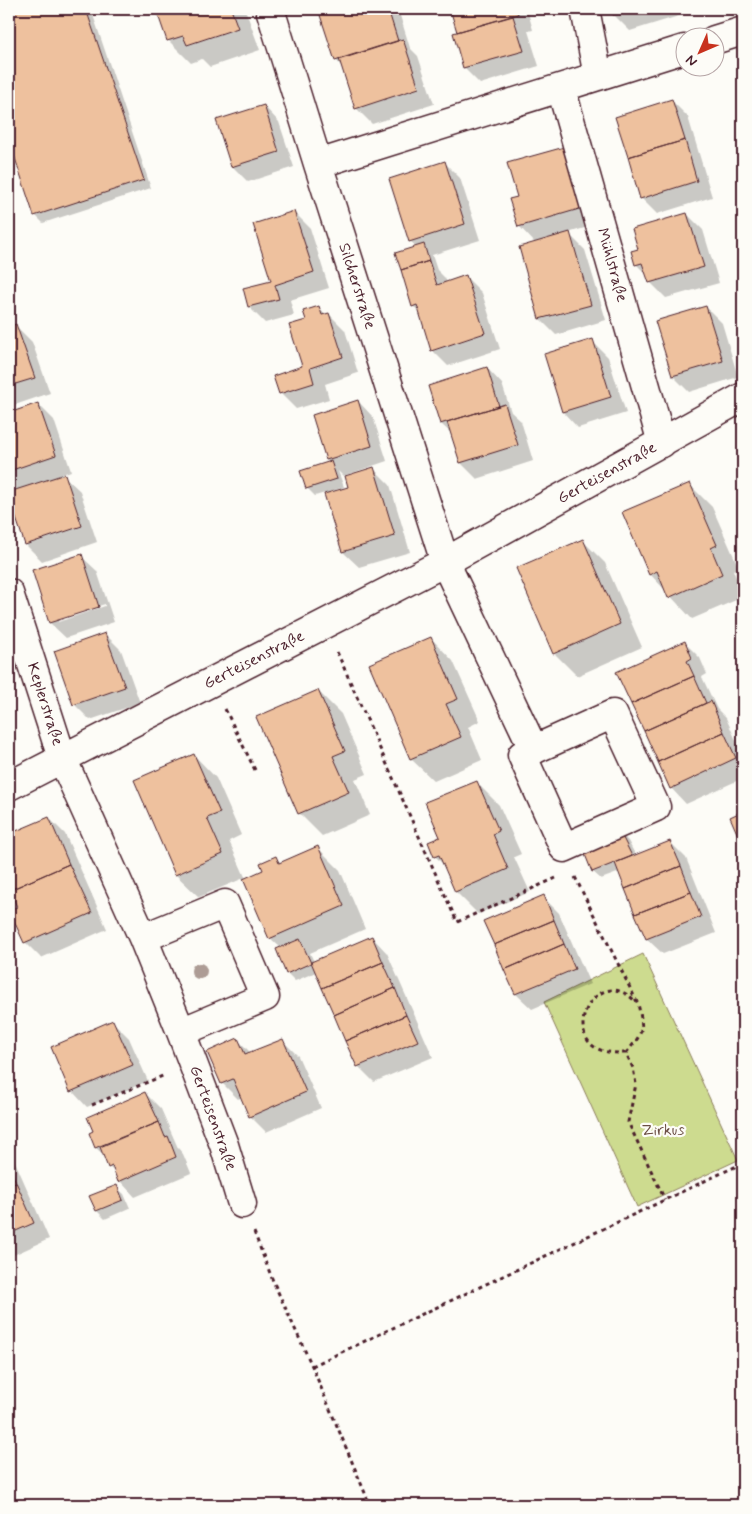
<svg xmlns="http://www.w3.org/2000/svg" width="752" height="1514" font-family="Mynerve,sans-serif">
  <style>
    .green { fill: #cddb8f; stroke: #8c7d5d }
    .shadow { fill: #0003; fill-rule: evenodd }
    .building { fill: #eec19e; stroke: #4a1f2b }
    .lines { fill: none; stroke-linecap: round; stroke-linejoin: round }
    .street-casing { stroke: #4a1f2b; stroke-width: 31 }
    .path { stroke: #4a1f2b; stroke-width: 3; stroke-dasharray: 4 4; stroke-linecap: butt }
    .street { stroke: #fdfcf7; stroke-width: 28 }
    .tree { fill: #ad9c95 }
    .labels { text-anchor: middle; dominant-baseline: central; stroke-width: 4.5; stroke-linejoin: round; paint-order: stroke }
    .street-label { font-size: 16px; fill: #4a1f2b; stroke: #fdfcf7 }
    .park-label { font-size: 16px; fill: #6b4e44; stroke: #fdfcf7 }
  </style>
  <rect width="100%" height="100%" fill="#fdfcf7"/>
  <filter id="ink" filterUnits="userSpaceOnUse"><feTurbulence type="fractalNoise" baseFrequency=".02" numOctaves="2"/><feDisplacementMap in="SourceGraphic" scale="10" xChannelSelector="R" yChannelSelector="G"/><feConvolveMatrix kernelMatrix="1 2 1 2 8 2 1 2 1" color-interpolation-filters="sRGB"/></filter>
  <g filter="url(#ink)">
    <path class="green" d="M643 954 738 1160 637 1207 544 1002Z"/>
    <path class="shadow" d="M9 9H91L151 188 43 223 35 215 9 136Z
      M158 9H245L260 50 210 67 202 59 191 63 168 40Z
      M317 9H398L410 48 418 56 434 104 372 124 356 108 342 67 336 60 320 12Z
      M451 9H527L533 30 528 31 539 66 480 84 464 68 454 34 458 33Z
      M613 9H681L682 15 630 31 614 15Z
      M672 101 688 117 712 197 657 214 641 198Z
      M264 106 279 122 294 167 248 182 232 166Z
      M567 147 601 223 568 233 585 250 606 320 556 335 540 319 520 248 536 244 519 226 518 198Z
      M444 162 460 178 480 240 432 255 437 270 445 278 447 283 466 277 482 293 500 349 448 366 432 350 421 313 413 306 417 247 410 241Z
      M294 212 310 228 329 288 290 300 294 315 265 323 249 307 273 282Z
      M687 214 703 230 719 283 666 298 650 282 648 276 636 264 640 250Z
      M319 307 326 315 329 314 345 330 358 373 325 384 329 399 296 409 280 393 304 367 307 321Z
      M706 307 722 323 738 377 689 392 673 376 656 321Z
      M16 326 32 342 50 393 9 407V328Z
      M592 341 608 357 626 413 578 428 563 412Z
      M487 368 502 384 511 412 521 421 533 461 477 479 461 463 453 435 441 424 429 387Z
      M358 401 373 417 387 461 343 476 338 471 344 487 332 491V493L350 488 374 469 390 485 410 552 359 567 343 552 325 493 315 496 307 488 330 463 327 460 313 415Z
      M38 404 54 420 71 471 62 474 80 491 97 542 42 561 26 545 9 494 18 491 9 481V414Z
      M689 484 712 507 739 568 733 570 743 595V597L692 619 650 574Z
      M582 540 605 563 642 647 577 676 554 653Z
      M81 556 97 571 114 622 66 638 50 623ZM105 604V606L58 622V619Z
      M105 634 121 650 140 703 90 720 74 704Z
      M431 638 453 661 480 721 468 727 482 760 434 781 411 759 370 664Z
      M684 642 700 658 707 674 702 677 717 709 726 718 743 756V778L686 804 671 788 618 672Z
      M318 691 341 714 367 774 355 779 370 815 322 836 299 813Z
      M9 725 17 742 9 746Z
      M194 755 216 778 241 835 229 841 246 879 265 870 276 858 281 863 317 847 340 870 365 929 310 953 314 962 372 937 387 953 433 1057 374 1082 358 1066 316 972 295 981 287 973 281 948 270 938 244 878 199 897 176 875 135 781Z
      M476 782 499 805 521 854 514 857 530 892 478 914 456 892 445 866 435 856 442 837Z
      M49 818 65 834 107 929 41 958 25 942 19 907 13 894 9 890V836Z
      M620 833 628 841 636 856 670 842 686 858 716 933 663 954 647 939 620 872 601 879 593 872 584 848Z
      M743 851V863L738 853Z
      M543 897 559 913 590 984 532 1009 516 994Z
      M113 1022 129 1038 148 1081 87 1107 72 1091Z
      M238 1040 251 1053 282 1040 298 1056 321 1108 266 1132 250 1116 242 1097 238 1099 222 1083Z
      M145 1093 161 1109 178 1148 183 1154 191 1173 135 1197 120 1181 117 1174 109 1167 106 1157 96 1148 90 1134Z
      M9 1153 13 1157 49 1239 9 1257Z
      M116 1187 124 1194 130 1208 105 1219 97 1211 91 1197Z"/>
    <path class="building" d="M9 9H86L144 180 34 216 9 140Z
      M156 9H231L238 28 187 45 183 36 167 41Z
      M318 9H388L398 41 335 61Z
      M450 9H517L518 14 457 32Z
      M611 9H636L613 15Z
      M513 16 524 51 463 68 453 33Z
      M403 39 419 88 355 109 339 59Z
      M672 99 685 140 628 157 615 117Z
      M264 105 279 152 231 167 216 120Z
      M685 140 697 181 640 199 628 157Z
      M568 146 586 207 518 227 509 199 517 197 507 163Z
      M445 161 465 224 409 242 389 179Z
      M294 211 314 272 275 285 279 299 248 307 243 288 271 281 253 224Z
      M687 213 704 267 649 283 642 263 635 265 631 251 638 249 632 229Z
      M570 232 591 305 539 319 519 247Z
      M424 244 429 261 401 270 395 253Z
      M429 261 437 285 466 275 485 333 431 351 417 305 412 307 401 270Z
      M319 306 322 315 329 313 343 357 310 368 314 383 279 394 273 376 302 366 289 325 306 320 303 311Z
      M706 306 723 361 672 376 655 321Z
      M16 324 35 378 9 386V327Z
      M593 339 611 397 562 412 544 354Z
      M487 367 499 406 440 424 428 386Z
      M358 400 372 446 326 460 312 415Z
      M38 403 56 455 9 471V413Z
      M505 404 518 445 460 463 447 422Z
      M331 461 337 479 306 489 300 471Z
      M374 467 395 536 342 552 324 494 348 487 345 476Z
      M65 474 82 526 25 545 9 497V492Z
      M690 483 717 545 711 548 722 574 668 598 657 571 649 575 622 512Z
      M583 539 620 624 553 654 516 568Z
      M82 554 99 607 49 623 32 570Z
      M105 633 125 687 73 705 54 651Z
      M431 637 458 699 446 704 461 737 410 759 369 664Z
      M685 641 692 658 687 661 694 676 631 704 616 672Z
      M694 676 706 703 644 731 631 704Z
      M318 690 345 751 333 756 349 792 298 814 256 717Z
      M711 701 724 732 658 762 644 731Z
      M724 732 736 758 670 789 658 762Z
      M194 754 220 813 207 818 223 854 175 875 134 780Z
      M477 781 499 831 493 834 508 869 455 892 439 855 434 857 428 842 440 837 425 802Z
      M743 811V847L730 817Z
      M49 817 69 864 10 890 9 834Z
      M620 832 632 856 592 872 582 847Z
      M670 841 681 866 625 889 615 863Z
      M318 846 344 906 269 939 243 879 263 870 260 863 276 856 279 863Z
      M69 864 92 913 24 943 9 910 17 907 10 890Z
      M681 866 691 892 635 914 625 889Z
      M691 892 701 917 646 939 635 914Z
      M544 895 554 920 494 945 483 921Z
      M554 920 564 944 504 970 494 945Z
      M372 936 383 962 322 988 311 962Z
      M300 939 311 963 286 974 276 949Z
      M564 944 575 969 515 994 504 970Z
      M383 962 395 988 334 1015 322 988Z
      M395 988 406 1015 345 1041 334 1015Z
      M406 1015 418 1041 357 1067 345 1041Z
      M113 1020 133 1065 70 1092 51 1047Z
      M238 1038 245 1054 283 1039 306 1092 249 1117 233 1079 221 1084 207 1052Z
      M145 1092 159 1122 95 1148 89 1133 93 1131 87 1117Z
      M159 1122 165 1137 168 1136 176 1157 118 1182 112 1166 108 1168 100 1147Z
      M9 1166 16 1182 9 1185Z
      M16 1182 34 1223 9 1234V1185Z
      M117 1185 123 1200 96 1211 89 1196Z"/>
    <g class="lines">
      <g class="street-casing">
        <path id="street" d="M270 9 318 164 445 562 534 750
          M585 9 598 76
          M714 40 743 31
          M561 88 662 443
          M318 164 684 49
          M9 593 62 758 143 938 181 1032 224 1145 242 1204
          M613 714 656 807 564 848 522 755Z
          M9 786 445 562 743 397
          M143 938 225 904 265 997 181 1032"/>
      </g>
      <path class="path" d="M337 652 457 922 556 878
        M225 709 255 770
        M575 877 638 1004C644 1030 644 1032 626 1053L633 1068 636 1084 628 1122 665 1200
        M626 1053C616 1053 605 1053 596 1048 563 1028 599 965 635 1001
        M92 1105 165 1075
        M254 1232 273 1281 312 1366 370 1505
        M312 1366 743 1163"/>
      <use href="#street" class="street"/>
    </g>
    <circle class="tree" cx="199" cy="971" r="8"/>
  </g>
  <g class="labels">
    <g class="street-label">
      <text transform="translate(612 265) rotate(74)">Mühlstraße</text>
      <text transform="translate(357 286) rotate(72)">Silcherstraße</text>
      <text transform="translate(607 473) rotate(-29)">Gerteisenstraße</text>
      <text transform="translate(254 660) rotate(-27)">Gerteisenstraße</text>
      <text transform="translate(45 704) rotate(72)">Keplerstraße</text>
      <text transform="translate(213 1118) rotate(70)">Gerteisenstraße</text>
    </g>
    <g class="park-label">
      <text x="663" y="1130">Zirkus</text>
    </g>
  </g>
  <rect width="752" height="1514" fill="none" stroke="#fdfcf7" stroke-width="30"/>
  <rect x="15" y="15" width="722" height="1484" fill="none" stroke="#4a1f2b" stroke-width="2" filter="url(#ink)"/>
  <g transform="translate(700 52) rotate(225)"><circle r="24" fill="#fdfcf7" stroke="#b5a4a5"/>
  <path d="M0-4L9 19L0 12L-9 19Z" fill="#c8321e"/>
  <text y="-8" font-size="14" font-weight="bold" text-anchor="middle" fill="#4a1f2b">N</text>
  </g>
</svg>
